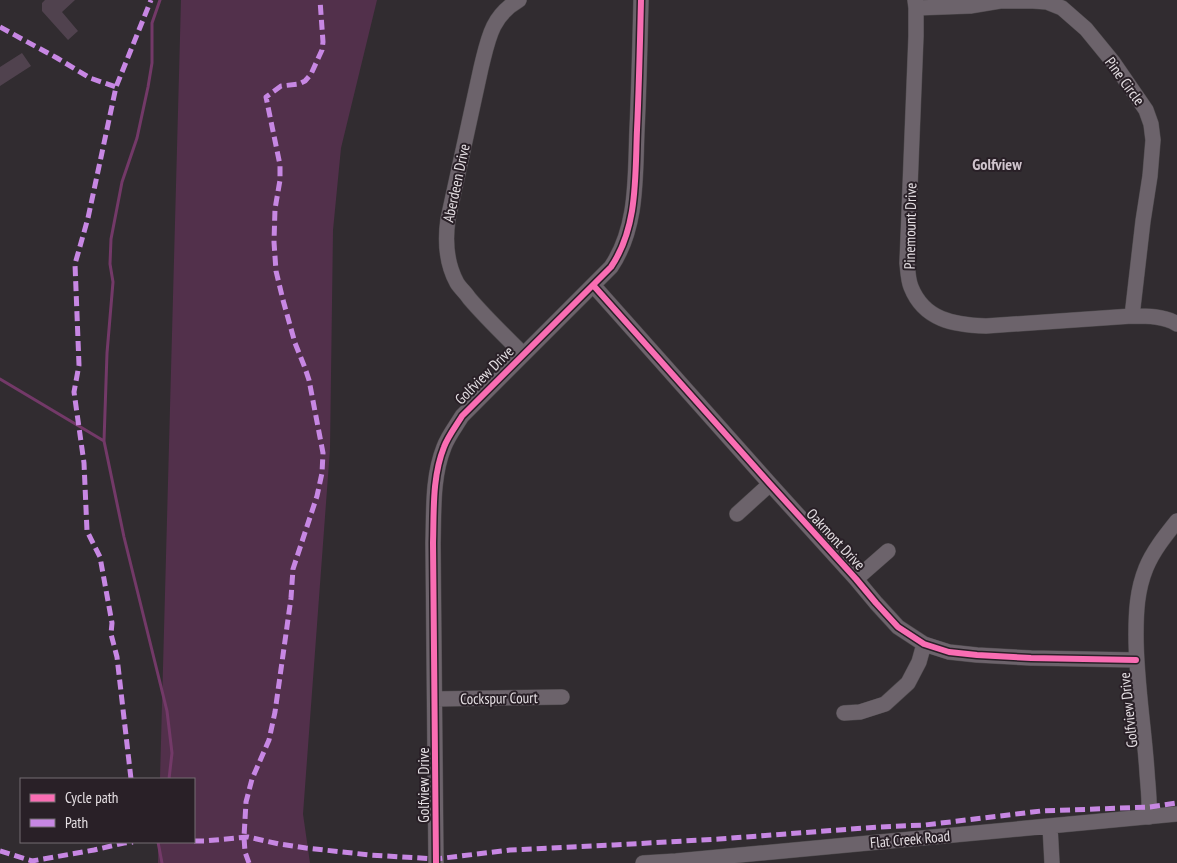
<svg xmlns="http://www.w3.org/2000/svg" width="1177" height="863" font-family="'PT Sans Narrow',sans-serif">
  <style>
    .green { fill: #52304b }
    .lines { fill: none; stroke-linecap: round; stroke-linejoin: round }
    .stream { stroke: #733968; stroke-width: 3 }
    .building { fill: #50424e }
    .minor-casing { stroke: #4d494c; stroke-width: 16 }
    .minor { stroke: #6c636b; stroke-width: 15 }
    .quiet { stroke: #c787e3; stroke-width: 5; stroke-dasharray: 10 5; stroke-linecap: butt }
    .cycleway-casing { stroke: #292027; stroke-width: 9 }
    .cycleway { stroke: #f96db3; stroke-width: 6 }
    .labels { text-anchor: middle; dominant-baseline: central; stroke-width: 4; stroke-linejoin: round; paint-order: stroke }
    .street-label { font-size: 15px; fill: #e5dfe3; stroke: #292027 }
    .neighbourhood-label { font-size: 16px; font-weight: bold; fill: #d0c4cd; stroke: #292027 }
  </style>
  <rect width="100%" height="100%" fill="#312c30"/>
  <path class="green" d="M181 0H377L341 148 333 230 330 449 303 814 310 863H158V842H194V779H160Z"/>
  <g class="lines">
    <path class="stream" d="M160 0 152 23V63L148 87 137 138 122 182 111 239 110 264 113 282 107 353 104 441 124 537 167 711 172 753 169 779
      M0 379 104 441
      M158 842 162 863"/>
  </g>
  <path class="building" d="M45 0H75L62 12 78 31 68 40 42 11V3Z
    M22 53 31 66 0 86V67Z"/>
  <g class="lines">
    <g class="minor-casing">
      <path id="minor" d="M519 0C491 16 488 40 481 68L448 219C445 240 446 263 457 283 460 288 466 293 469 298 486 318 505 336 523 354
        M915 0 916 8V36L907 263C908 271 908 280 911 287 924 320 954 325 986 326L1132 316C1147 316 1165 316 1177 324
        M916 8 970 6 1000 1H1033L1047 2 1062 8 1086 29 1113 62 1146 110 1151 124 1153 140 1150 176 1143 221 1132 316
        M593 285 770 484 856 579 876 603 898 627 924 644 949 652 977 655 1031 658 1136 660
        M737 514 770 484
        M856 579 888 551
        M435 699 562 697
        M844 713 860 712 885 704 908 683 919 662 924 644
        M1149 817C1150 802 1148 787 1147 772 1144 726 1136 681 1136 635 1136 612 1137 590 1146 568 1153 551 1165 536 1177 521
        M1050 826 1052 863
        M436 863 433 543C434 511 432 477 444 447 448 436 456 426 462 416L611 267C638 227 635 177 637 130 639 87 640 43 641 0
        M643 863 676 861 1177 814"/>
    </g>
    <use href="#minor" class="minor"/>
    <path class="quiet" d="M0 27 57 58 90 78 116 87
      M131 779 117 657 111 634 112 623 100 557 87 531 84 463 74 392 79 365 75 264 88 218 116 87 151 0
      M194 841H204L248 837 279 844 306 848 370 855 436 859 510 850 614 845 719 839 879 827 925 825 1041 811 1150 807 1177 803
      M0 851 32 861 94 850 124 843 133 842
      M249 863 245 852 244 837 246 802 252 779 269 740 275 712 291 598 293 569 317 496 322 473 323 453 309 380 305 368 295 343 283 300 276 271 274 242 275 209 280 180V165L266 97 281 86 299 84 305 81 311 74 322 50 323 42 320 0"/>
    <g class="cycleway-casing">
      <path id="cycleway" d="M593 285 770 484 856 579 876 603 898 627 924 644 949 652 977 655 1031 658 1136 660
        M436 863 433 543C434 511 432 477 444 447 448 436 456 426 462 416L611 267C638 227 635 177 637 130 639 87 640 43 641 0"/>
    </g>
    <use href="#cycleway" class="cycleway"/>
  </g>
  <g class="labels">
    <g class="street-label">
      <text transform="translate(1125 81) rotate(54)">Pine Circle</text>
      <text transform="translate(456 183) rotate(-78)">Aberdeen Drive</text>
      <text transform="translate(910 226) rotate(-89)">Pinemount Drive</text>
      <text transform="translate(484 375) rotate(-45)">Golfview Drive</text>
      <text transform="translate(836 539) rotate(47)">Oakmont Drive</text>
      <text transform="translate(499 698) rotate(-1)">Cockspur Court</text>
      <text transform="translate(1128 710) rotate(-96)">Golfview Drive</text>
      <text transform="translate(423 785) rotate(-90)">Golfview Drive</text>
      <text transform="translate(910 839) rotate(-5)">Flat Creek Road</text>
    </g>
    <g class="neighbourhood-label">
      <text x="997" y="164">Golfview</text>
    </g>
  </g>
  <rect x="20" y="778" width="175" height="65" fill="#292027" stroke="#746c72"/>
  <rect x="30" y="794" width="25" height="8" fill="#f96db3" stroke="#746c72"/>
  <text x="65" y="803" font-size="15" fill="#e5dfe3">Cycle path</text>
  <rect x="30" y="819" width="25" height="8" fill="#c787e3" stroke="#746c72"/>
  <text x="65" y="828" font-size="15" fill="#e5dfe3">Path</text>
</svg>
